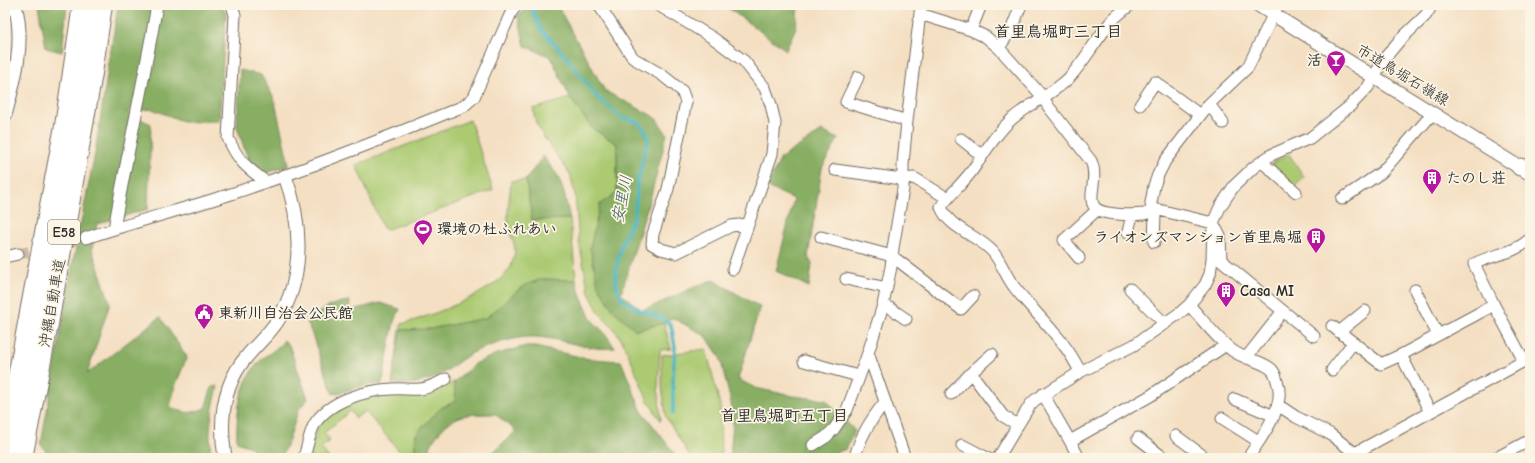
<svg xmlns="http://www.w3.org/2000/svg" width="1535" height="463" font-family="'Comic Neue','Klee One',sans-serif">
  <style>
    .green { fill: #abca72; stroke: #6b7a4e }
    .forest { fill: #88ae64; stroke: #5a6c48 }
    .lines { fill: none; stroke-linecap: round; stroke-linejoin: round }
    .stream { stroke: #47b5c2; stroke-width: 3.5 }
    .minor-tunnel { stroke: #ccbba4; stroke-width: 11; stroke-dasharray: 11 5.5; stroke-linecap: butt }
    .minor-casing { stroke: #716a60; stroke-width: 13 }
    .tertiary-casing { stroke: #716a60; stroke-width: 15 }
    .primary-casing { stroke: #716a60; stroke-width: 19 }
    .motorway-casing { stroke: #716a60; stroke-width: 22 }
    .minor { stroke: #fff; stroke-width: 11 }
    .tertiary { stroke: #fff; stroke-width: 13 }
    .primary { stroke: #fff; stroke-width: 17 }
    .motorway { stroke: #fff; stroke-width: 20 }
    .labels { text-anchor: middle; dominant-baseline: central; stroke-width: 3.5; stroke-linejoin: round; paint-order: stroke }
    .shield { fill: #fcf5e5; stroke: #6a6863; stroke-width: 1 }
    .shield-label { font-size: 14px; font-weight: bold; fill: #2b2b2b }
    .poi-label { font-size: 15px; font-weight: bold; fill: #2b2b2b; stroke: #fcf5e5; text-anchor: start }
    .street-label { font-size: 15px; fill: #2b2b2b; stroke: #fcf5e5 }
    .neighbourhood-label { font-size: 16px; font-weight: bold; fill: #2b2b2b; stroke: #fcf5e5 }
    .water-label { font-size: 16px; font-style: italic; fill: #355b60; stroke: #fcf5e5 }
  </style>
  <rect width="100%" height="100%" fill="#fcf5e5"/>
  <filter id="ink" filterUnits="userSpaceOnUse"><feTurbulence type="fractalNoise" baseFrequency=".025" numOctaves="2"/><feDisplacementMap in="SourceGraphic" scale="8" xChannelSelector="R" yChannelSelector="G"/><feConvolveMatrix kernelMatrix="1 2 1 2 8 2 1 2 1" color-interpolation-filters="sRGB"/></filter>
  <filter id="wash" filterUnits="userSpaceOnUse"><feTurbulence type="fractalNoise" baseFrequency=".012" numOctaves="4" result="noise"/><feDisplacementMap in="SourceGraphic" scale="16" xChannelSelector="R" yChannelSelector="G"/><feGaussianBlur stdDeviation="0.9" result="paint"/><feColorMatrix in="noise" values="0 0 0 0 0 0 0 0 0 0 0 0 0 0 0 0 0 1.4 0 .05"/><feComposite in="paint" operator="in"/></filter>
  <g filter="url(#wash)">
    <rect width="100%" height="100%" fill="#f4dfc2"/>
    <path class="green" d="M570 98 592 128 617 144V193L590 248 636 330 664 323 671 349 660 350 658 386 661 421 648 401 625 346 613 327 600 314 589 293 579 242 575 194 570 174 543 136 536 123 533 109Z
      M470 120 493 190 388 229 383 228 356 165Z
      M1289 154 1304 177 1295 187 1274 167 1272 163Z
      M526 180 532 220 570 219 576 280 542 279 523 286 486 318 430 329 400 330 402 324C428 317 500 291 511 266 513 262 514 255 515 251 515 242 509 233 508 224 507 210 510 195 511 181Z
      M706 349 720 405 721 458H691L666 417 662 386V355Z
      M454 382 456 401 441 408 416 434 414 458H405L365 411 356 418 350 411 324 433 330 440 321 448 329 458H307L319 423 340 406 353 400 388 392 418 394 435 391Z"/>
    <path class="forest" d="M39 5H67L62 52 46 48Z
      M118 5H221L226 14 219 121 185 122 152 109 125 112 151 124 148 209 97 224 92 249 110 303 87 374 160 317 187 357 176 384 170 407C185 413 189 415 205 408L212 387 218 386C212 412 207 430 212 458H51L41 445 72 267 95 153Z
      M528 5H557L605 91 655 117 667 134 651 195 621 294 642 310C668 301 688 288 713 280L760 307 738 379 755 388 793 396 826 400 855 431 846 449 819 458H730L733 422 731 402 720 357 706 336 673 318 664 323 636 330 613 310 598 285 590 248 600 204 617 193V144L592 128 570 98 551 57 525 46 518 16Z
      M724 5H798L796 27 786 50Z
      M240 70 261 75 274 98 289 165 267 173 248 159 237 127Z
      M822 131 838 139 822 168 808 257 812 264 809 287 776 271 794 199 767 187 781 158Z
      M543 156 558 176 564 193 570 219 532 220 526 180Z
      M542 279 576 280 581 297 591 319 605 333 615 348C582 352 552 332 519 338 503 341 487 346 472 353 457 361 447 374 428 380 416 384 405 384 392 384L400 330 430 329 486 318 523 286Z
      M350 301 349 311 380 303 400 309 394 321 382 384 368 385 333 394 305 315 311 319C321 309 335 302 350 301Z
      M284 340 289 345 308 399 299 409 288 442 281 457 282 458H259L253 448 237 442C236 415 239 381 261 360 269 353 278 349 284 340Z
      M522 347H535L590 359 621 361 641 410 678 458H487L516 431 495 414C486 414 476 414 467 415 445 419 432 439 426 458H414L416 434 441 408 456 401 454 382 475 364 494 355Z"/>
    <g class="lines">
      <path class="stream" d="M531 5 540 28 568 59 597 97 622 118 632 120 640 124 647 133 648 140 637 183V193L634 216 622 244 616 268V285L622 299 637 309 662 318 671 325 675 347 673 379V414"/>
    </g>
  </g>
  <g filter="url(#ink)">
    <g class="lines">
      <path class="minor-tunnel" d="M18 254 86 238"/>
      <g class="minor-casing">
        <path id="minor" d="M232 5 235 15 228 138C238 161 246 167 266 182
          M599 5 633 58 662 75 682 91 686 102 668 189 653 234 652 244 661 249 676 253 731 226 748 224
          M658 5 713 38 744 61 765 88 771 105 775 123 772 154 733 269
          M920 14 971 30 986 37 999 48 1043 97 1048 106 1091 161C1096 171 1093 183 1092 194 1092 198 1091 202 1094 206 1099 216 1134 215 1144 214 1150 213 1153 210 1159 210L1213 223 1220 236 1221 260 1283 311 1246 358
          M971 30 981 5
          M999 48 1012 28 1021 5
          M858 77 846 102 907 121
          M1209 104 1223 123
          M1140 105 1155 82 1200 115
          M961 139 981 155
          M1262 162 1296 192
          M835 170 902 179 914 178 947 198
          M1342 199 1382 172 1433 113
          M114 229C127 154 144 80 157 5
          M1128 232 1132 215
          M821 237 892 256 961 309 973 296
          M86 238C133 222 181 210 228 195 308 169 386 138 464 106L474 97 499 40 511 13 516 5
          M1154 242 1155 214 1152 210 1151 203 1154 186 1158 175 1165 161 1209 104 1248 67 1278 5
          M5 257 18 254
          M1079 258 1064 240 1097 210
          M846 279 887 288
          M1130 289 1165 324
          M1415 290 1438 335
          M883 305 890 308 906 319
          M1189 305C1202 319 1219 341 1233 351 1244 359 1259 360 1270 368 1274 371 1276 376 1277 381 1287 407 1261 437 1248 458
          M1283 311 1314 336
          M1332 326 1381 364 1401 355 1430 412
          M1339 332 1365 311
          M868 353 905 458
          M1401 355 1494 305
          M804 361 858 376
          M1332 370 1353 343
          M1080 372C1066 340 1036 315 1015 288 1006 277 1002 263 993 252 978 235 949 229 941 207 950 194 962 184 971 172 984 154 995 134 1012 119 1029 104 1051 95 1068 79 1084 62 1095 41 1110 23 1115 16 1123 11 1130 5
          M971 373 992 354
          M951 394 971 373 1003 416 1018 425
          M1043 394 1070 441 1150 396 1226 345
          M1234 399 1274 416
          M1278 405 1296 417 1330 434 1360 457
          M1222 418 1258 441
          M1176 436 1206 458
          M1138 438 1164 458
          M1070 441 1079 458
          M813 445 826 437 834 429 847 410 868 353 883 305 891 267 893 248 903 189V164L907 121 921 5
          M962 445 987 458
          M1355 453 1524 361 1494 305 1474 264C1493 254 1514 254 1530 239
          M304 458C307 448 309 435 314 425 328 401 366 390 392 389 402 388 411 390 420 389 430 388 438 383 446 379
          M855 458C859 438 872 418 885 402
          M998 458 1030 405 1035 400 1080 372 1134 345 1181 312 1189 305 1205 285 1210 274 1212 260 1213 223 1220 207 1234 186 1254 167 1271 155 1310 138 1350 106 1368 87 1384 59 1399 41 1426 15 1432 5
          M1496 458 1530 440"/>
      </g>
      <g class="tertiary-casing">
        <path id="tertiary" d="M1258 5 1527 172
          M5 115C15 79 25 42 15 5
          M225 458C219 421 222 384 248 355 258 343 270 333 278 320 305 277 302 222 285 176"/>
      </g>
      <g class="primary-casing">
        <path id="primary" d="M1520 167 1530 169"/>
      </g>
      <g class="motorway-casing">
        <path id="motorway" d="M5 446 65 126 83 5
          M22 458 48 324 92 73 102 5"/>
      </g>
      <use href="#minor" class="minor"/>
      <use href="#tertiary" class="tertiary"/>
      <use href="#primary" class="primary"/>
      <use href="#motorway" class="motorway"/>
    </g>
  </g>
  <defs>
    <g id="bar-pin" transform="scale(1)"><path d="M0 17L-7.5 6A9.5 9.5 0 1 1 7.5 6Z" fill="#b5179e" stroke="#fcf5e5"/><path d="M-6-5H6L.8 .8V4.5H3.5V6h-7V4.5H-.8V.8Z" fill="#fff"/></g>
    <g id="building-pin" transform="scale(1)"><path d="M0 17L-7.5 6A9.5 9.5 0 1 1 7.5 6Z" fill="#b5179e" stroke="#fcf5e5"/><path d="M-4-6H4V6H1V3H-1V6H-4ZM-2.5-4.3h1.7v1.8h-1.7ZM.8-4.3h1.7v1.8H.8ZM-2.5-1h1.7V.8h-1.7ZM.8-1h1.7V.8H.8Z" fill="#fff"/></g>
    <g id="stadium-pin" transform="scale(1)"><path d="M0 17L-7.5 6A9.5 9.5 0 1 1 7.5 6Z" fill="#b5179e" stroke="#fcf5e5"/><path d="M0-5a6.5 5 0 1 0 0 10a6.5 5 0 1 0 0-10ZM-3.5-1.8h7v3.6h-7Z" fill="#fff"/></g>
    <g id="civic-pin" transform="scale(1)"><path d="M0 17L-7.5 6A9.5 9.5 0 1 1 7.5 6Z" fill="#b5179e" stroke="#fcf5e5"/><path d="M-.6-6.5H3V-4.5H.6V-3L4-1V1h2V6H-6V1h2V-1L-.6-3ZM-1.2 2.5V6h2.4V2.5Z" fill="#fff"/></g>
  </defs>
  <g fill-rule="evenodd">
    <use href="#bar-pin" x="1336" y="60"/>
    <use href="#building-pin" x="1432" y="178"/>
    <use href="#stadium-pin" x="423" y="229"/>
    <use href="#building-pin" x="1316" y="237"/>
    <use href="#building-pin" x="1226" y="291"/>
    <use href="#civic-pin" x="204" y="313"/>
  </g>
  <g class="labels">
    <rect class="shield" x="48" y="220" width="32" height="24" rx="3"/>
    <g class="shield-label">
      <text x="64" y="232">E58</text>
    </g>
    <g class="poi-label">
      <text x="1322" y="60" text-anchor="end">活</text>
      <text x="1446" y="178">たのし荘</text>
      <text x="437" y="229">環境の杜ふれあい</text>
      <text x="1302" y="237" text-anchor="end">ライオンズマンション首里鳥堀</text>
      <text x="1240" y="291">Casa MI</text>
      <text x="218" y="313">東新川自治会公民館</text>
    </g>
    <g class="street-label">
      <text transform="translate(1403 75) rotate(31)">市道鳥堀石嶺線</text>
      <text transform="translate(52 303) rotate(-80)">沖縄自動車道</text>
    </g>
    <g class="neighbourhood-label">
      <text x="1058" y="32">首里鳥堀町三丁目</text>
      <text x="784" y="416">首里鳥堀町五丁目</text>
    </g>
    <g class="water-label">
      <text transform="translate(622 199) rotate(-79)">安里川</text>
    </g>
  </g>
  <rect width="1535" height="463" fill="none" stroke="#fcf5e5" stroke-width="20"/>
</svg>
